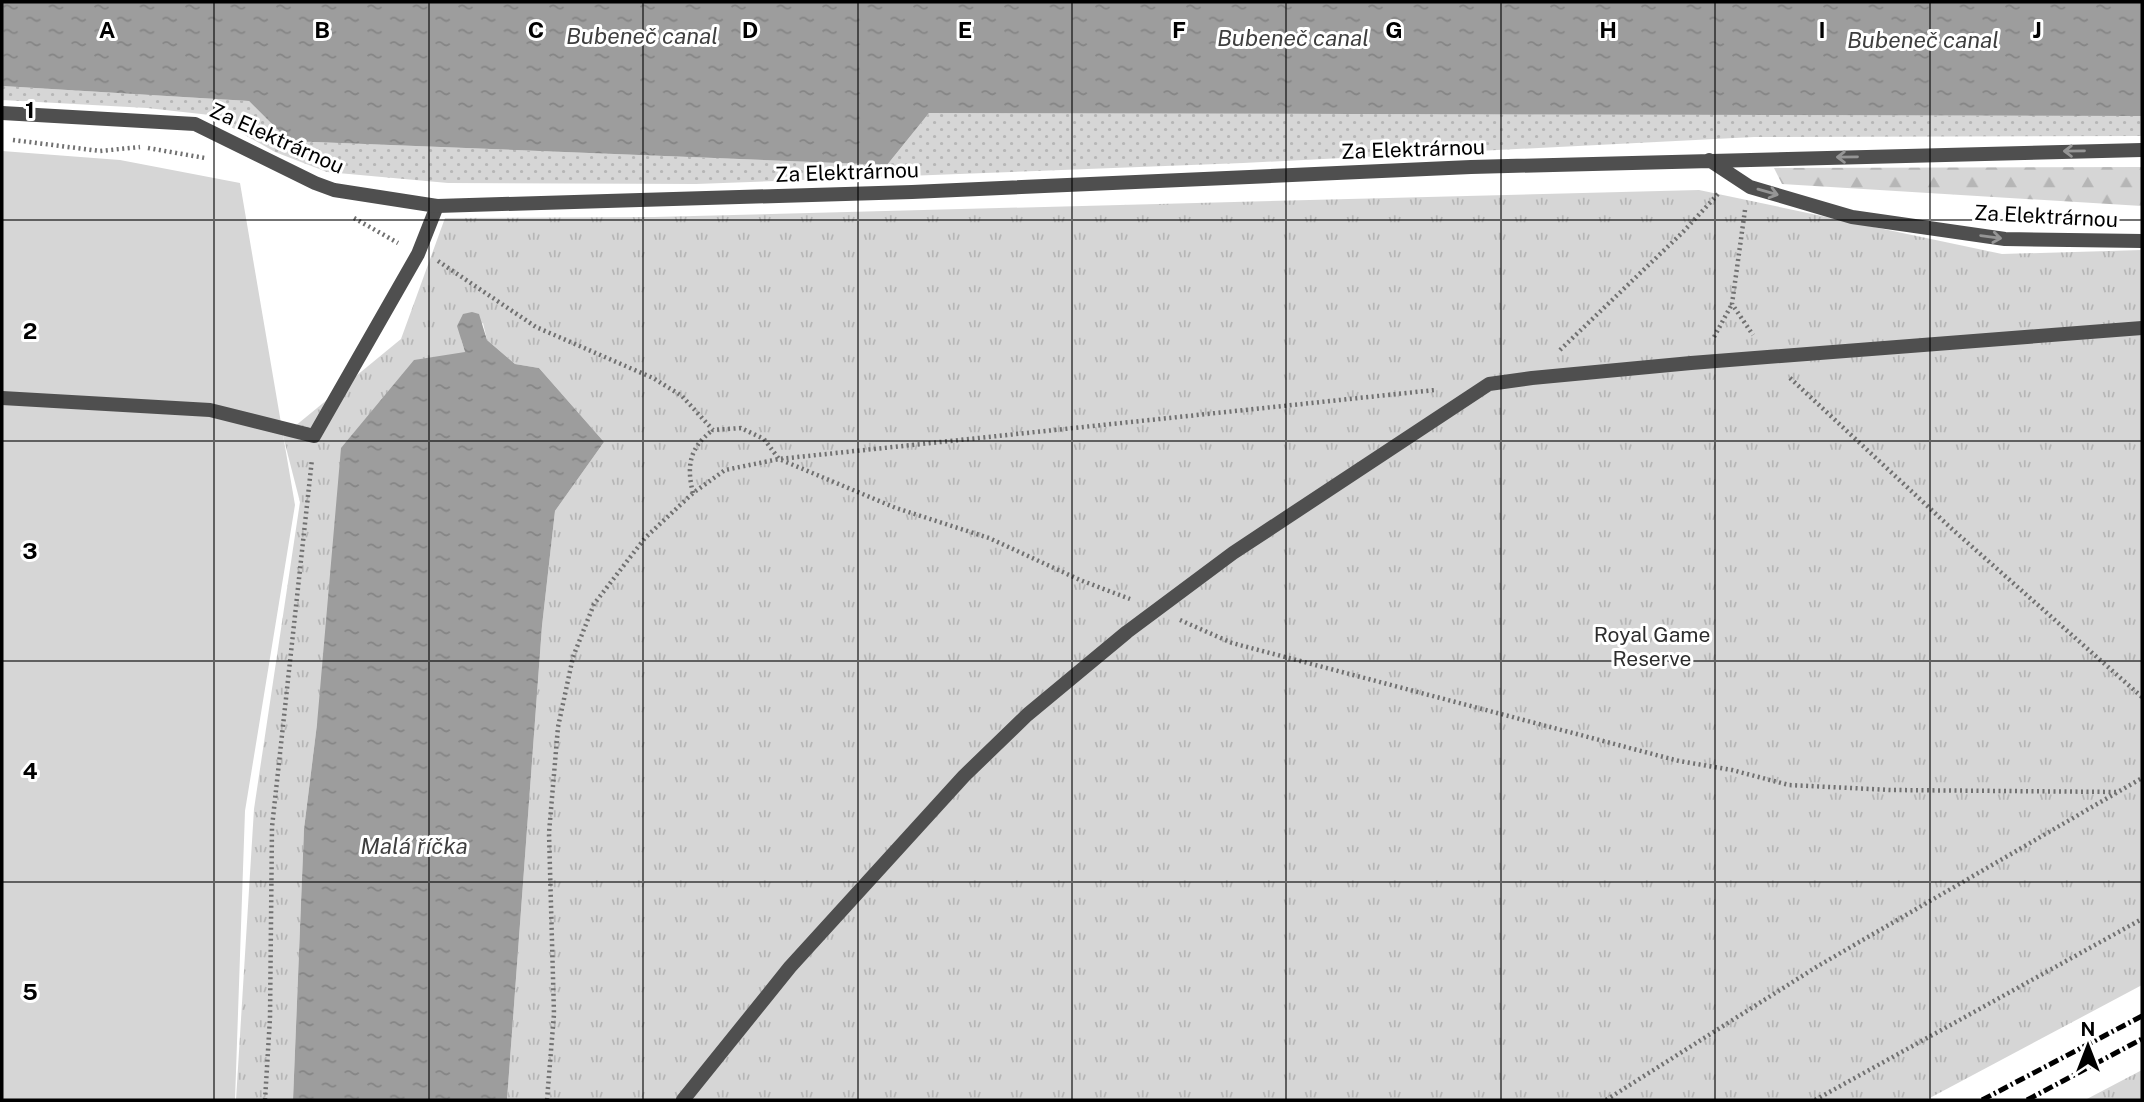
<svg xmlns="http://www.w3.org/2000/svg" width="2144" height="1102" font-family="'Public Sans',sans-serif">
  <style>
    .grass { fill: url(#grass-dots) }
    .forest { fill: url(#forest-firs) }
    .park { fill: url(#park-tufts) }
    .garden { fill: #d6d6d6 }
    .water { fill: url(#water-ripples) }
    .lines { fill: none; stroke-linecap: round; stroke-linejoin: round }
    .path { stroke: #717171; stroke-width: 4.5; stroke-dasharray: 2 3.5; stroke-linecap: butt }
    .lane { stroke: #4f4f4f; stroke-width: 14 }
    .street { stroke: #4f4f4f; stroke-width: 14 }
    .rail { stroke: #000; stroke-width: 5; stroke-dasharray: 10 3.5 2 3.5; stroke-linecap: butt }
    .oneway { stroke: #959595 }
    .grid { fill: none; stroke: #000; stroke-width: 2; stroke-opacity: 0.55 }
    .labels { text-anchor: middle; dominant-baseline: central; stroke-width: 6; stroke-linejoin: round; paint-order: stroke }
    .street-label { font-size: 21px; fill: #000; stroke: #fff }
    .park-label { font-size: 21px; fill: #2d2d2d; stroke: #fff }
    .water-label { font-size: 23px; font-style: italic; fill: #3e3e3e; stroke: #fff }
    .grid-label { font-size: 23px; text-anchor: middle; font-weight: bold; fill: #000; stroke: #fff; stroke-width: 6; stroke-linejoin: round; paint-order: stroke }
  </style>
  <defs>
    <pattern id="grass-dots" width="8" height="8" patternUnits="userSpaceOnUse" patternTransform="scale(1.75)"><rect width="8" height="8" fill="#d6d6d6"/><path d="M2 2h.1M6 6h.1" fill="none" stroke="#b6b6b6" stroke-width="1.8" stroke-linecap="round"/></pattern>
    <pattern id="forest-firs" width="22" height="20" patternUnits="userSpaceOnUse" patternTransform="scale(1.75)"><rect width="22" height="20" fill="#d6d6d6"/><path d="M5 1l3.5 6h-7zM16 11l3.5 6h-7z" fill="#b6b6b6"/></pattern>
    <pattern id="park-tufts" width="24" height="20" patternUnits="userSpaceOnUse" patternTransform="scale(1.75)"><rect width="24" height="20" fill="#d6d6d6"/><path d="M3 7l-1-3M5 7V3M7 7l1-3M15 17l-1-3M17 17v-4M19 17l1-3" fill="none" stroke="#b6b6b6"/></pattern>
    <pattern id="water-ripples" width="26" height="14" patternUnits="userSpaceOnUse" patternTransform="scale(1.75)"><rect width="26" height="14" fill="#9d9d9d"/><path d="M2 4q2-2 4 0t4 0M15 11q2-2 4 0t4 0" fill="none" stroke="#858585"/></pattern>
  </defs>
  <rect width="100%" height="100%" fill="#fff"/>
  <path class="grass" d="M2 86 249 101 289 141 887 165 929 113 2142 116V136L1754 137 1243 163 696 184 448 183 327 172 275 152 210 115 147 108 2 100Z"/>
  <path class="forest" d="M2142 167V206L1782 184 1774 168Z"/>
  <path class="park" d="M1699 190 2002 254 2142 250V985L1926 1100H507L542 626 555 511 604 442 539 368 515 364 487 340 483 323 461 339 465 352 317 724 304 829 293 1100H236L254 809 300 502 283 436 401 339 445 218 654 217Z
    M2142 1070V1100H2085Z"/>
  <path class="garden" d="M2 151 120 160 240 183 295 505 245 811 235 1100H2Z"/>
  <path class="water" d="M2 2H2142V116L929 113 887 165 289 141 249 101 2 86Z
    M472 312 479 314 487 340 515 364 539 368 604 442 555 511 542 626 507 1100H293L304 829 317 724 341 448 414 360 465 352 457 326 463 314Z"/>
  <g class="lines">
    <path class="path" d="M13 140 100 151 140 147
      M148 148 205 158
      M1745 210 1732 304 1753 335
      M354 218 398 243
      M438 261 536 327 653 378 682 396 713 430 741 428 764 439 779 459 896 508 989 538 1080 580 1130 599
      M1714 337 1732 304
      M1560 350 1682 233 1718 194
      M1790 378 1952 529 2142 697
      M693 493C686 465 690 447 713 430
      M1180 620 1232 643 1679 761 1732 770 1789 785 1891 790 2119 792
      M265 1100 270 1018 272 827 312 459
      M547 1100 554 1014 549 833 558 727 573 657 594 604 645 538 693 493 725 470 779 459 1435 390
      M1606 1100 1818 966 2142 778
      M1815 1100 2142 919"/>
    <path class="lane" d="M2 398 210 410 314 436 418 254 437 206"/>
    <path class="street" d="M2 113 195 124 315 183 334 190 437 206 912 192 1471 167 2142 150
      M1709 160 1750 187 1852 217 2005 239 2142 241
      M683 1100 790 967 964 776 1027 715 1127 632 1233 553 1489 384 1532 378 1691 363 2142 328"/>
    <path class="rail" d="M1982 1100 2142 1016
      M2027 1100 2142 1039"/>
  </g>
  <defs><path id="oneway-shaft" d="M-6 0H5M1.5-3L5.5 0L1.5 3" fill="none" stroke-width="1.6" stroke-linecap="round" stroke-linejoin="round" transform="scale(1.75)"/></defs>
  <g class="oneway">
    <use href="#oneway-shaft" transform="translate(2074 151) rotate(179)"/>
    <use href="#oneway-shaft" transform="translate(1847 157) rotate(179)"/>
    <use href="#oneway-shaft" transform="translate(1768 192) rotate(16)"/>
    <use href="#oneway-shaft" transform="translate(1991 237) rotate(8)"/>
  </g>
  <path class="grid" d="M214 2V1100M429 2V1100M643 2V1100M858 2V1100M1072 2V1100M1286 2V1100M1501 2V1100M1715 2V1100M1930 2V1100M2 220H2142M2 441H2142M2 661H2142M2 882H2142"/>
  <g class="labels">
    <g class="street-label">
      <text transform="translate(277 138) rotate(24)">Za Elektrárnou</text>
      <text transform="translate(1413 149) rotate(-2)">Za Elektrárnou</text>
      <text transform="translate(847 172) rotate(-2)">Za Elektrárnou</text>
      <text transform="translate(2046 216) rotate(3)">Za Elektrárnou</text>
    </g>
    <g class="park-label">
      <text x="1652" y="634">Royal Game<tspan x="1652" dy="24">Reserve</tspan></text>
    </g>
    <g class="water-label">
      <text x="642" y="35">Bubeneč canal</text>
      <text x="1293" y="37">Bubeneč canal</text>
      <text x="1923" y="39">Bubeneč canal</text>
      <text x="414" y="845">Malá říčka</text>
    </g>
  </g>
  <g class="grid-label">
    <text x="107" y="38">A</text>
    <text x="322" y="38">B</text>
    <text x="536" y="38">C</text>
    <text x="750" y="38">D</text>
    <text x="965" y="38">E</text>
    <text x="1179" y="38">F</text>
    <text x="1394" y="38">G</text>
    <text x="1608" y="38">H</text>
    <text x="1822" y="38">I</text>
    <text x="2037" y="38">J</text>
    <text x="30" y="118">1</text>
    <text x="30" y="339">2</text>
    <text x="30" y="559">3</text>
    <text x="30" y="779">4</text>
    <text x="30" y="1000">5</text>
  </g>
  <rect width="2144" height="1102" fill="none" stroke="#000000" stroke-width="7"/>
  <g transform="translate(2088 1046)" stroke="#ffffff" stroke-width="5" paint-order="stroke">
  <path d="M0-5L12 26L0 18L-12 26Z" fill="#000000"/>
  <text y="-10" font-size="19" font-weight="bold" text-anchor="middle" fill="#000000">N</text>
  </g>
</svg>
